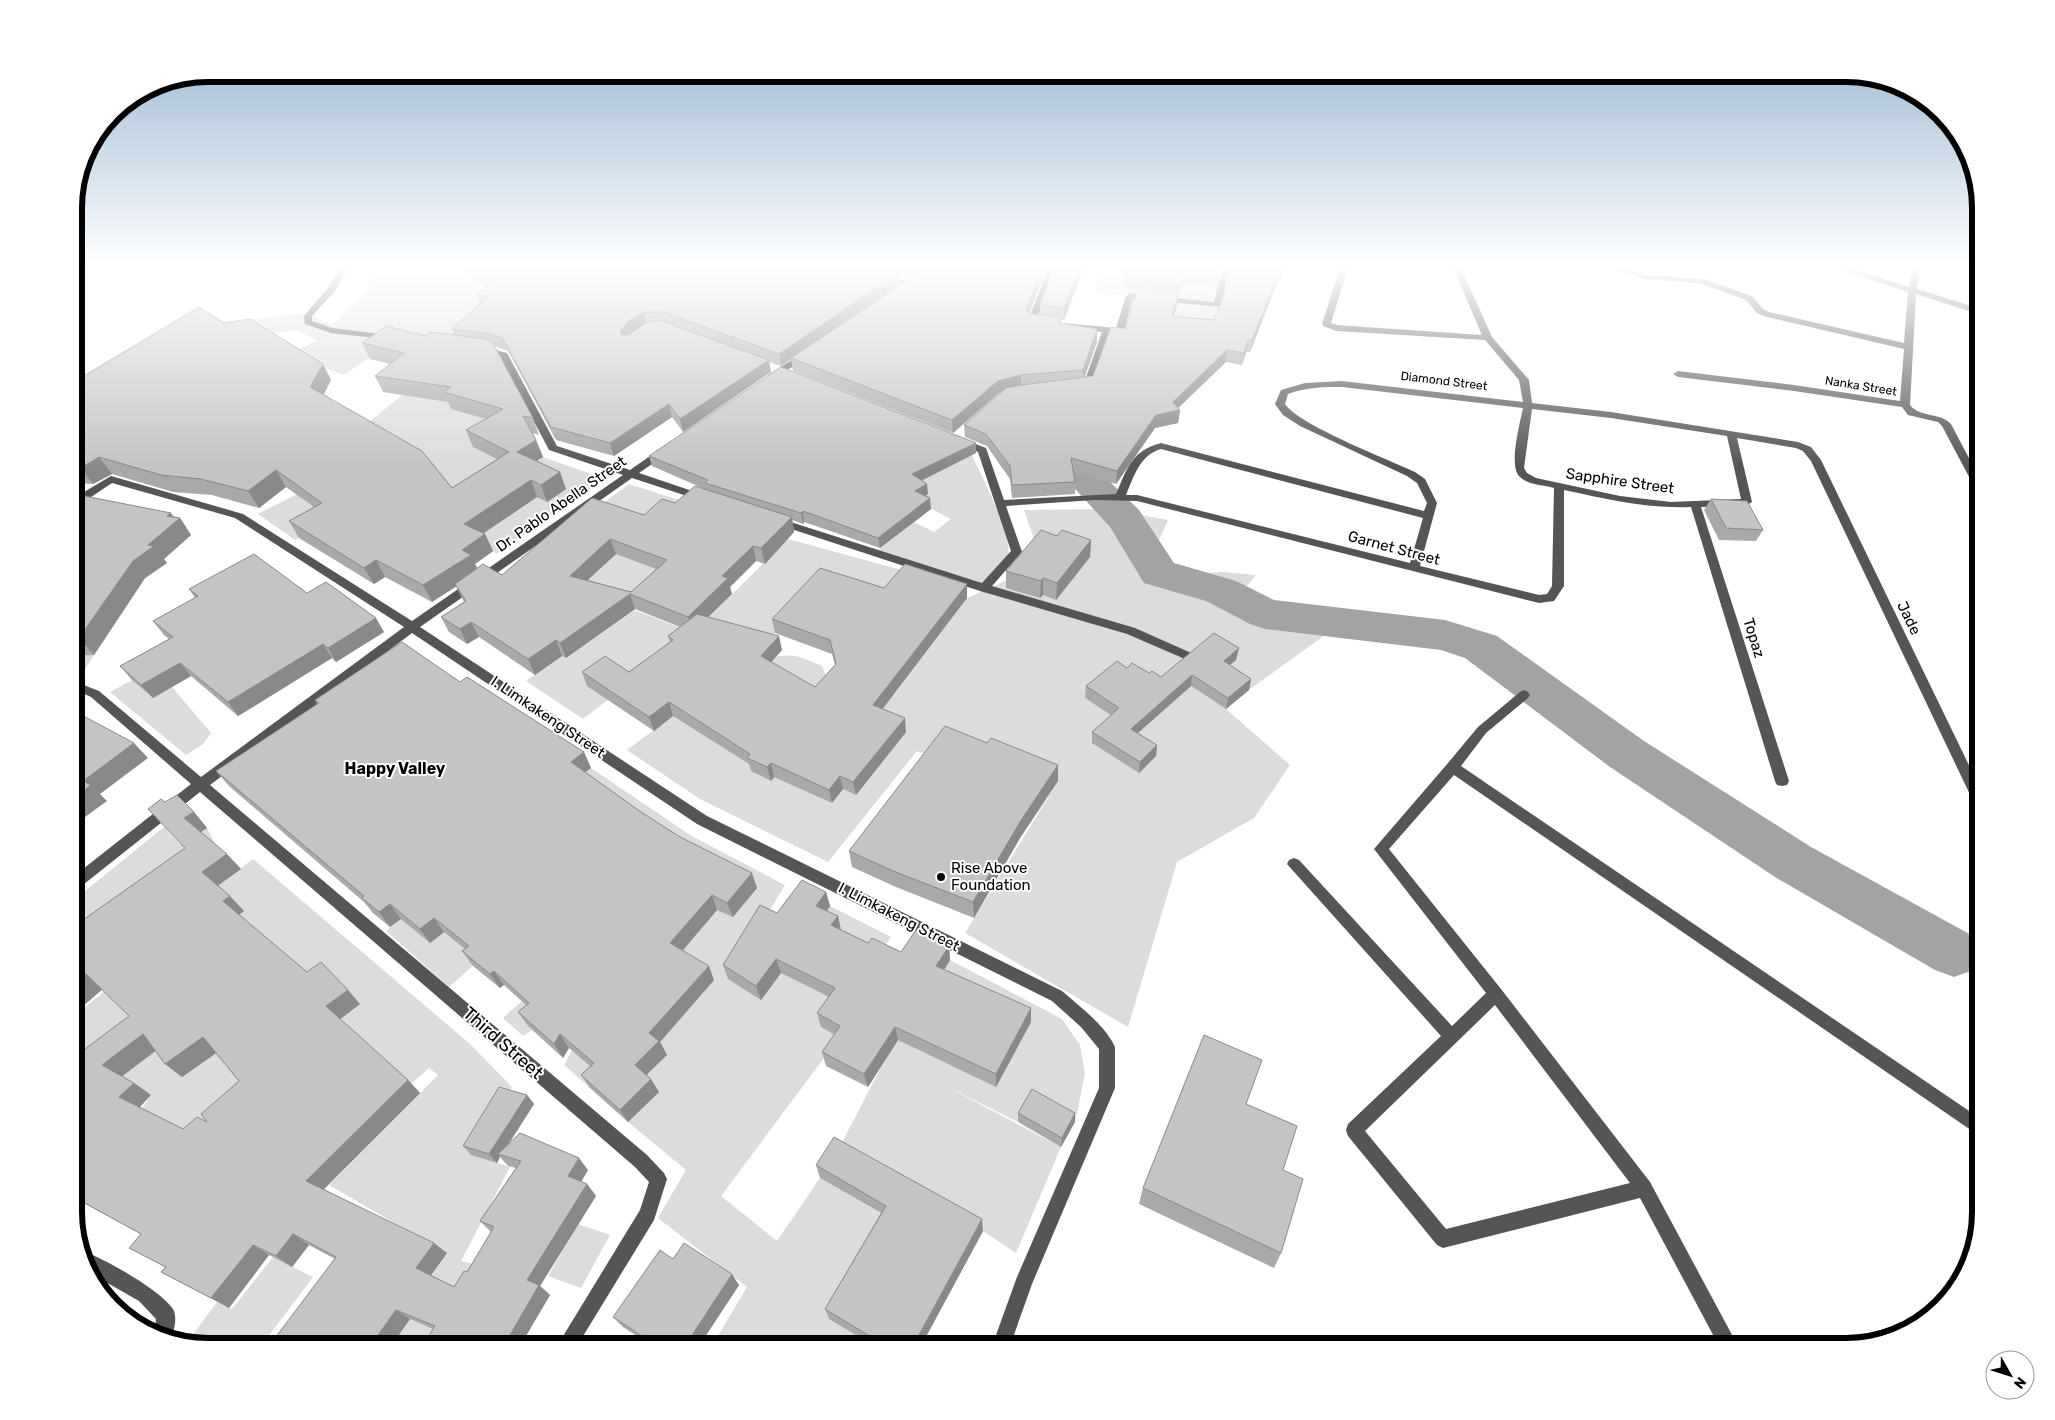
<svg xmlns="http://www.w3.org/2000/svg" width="2055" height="1420" font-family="Rubik,sans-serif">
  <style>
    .green { fill: #dcdcdc }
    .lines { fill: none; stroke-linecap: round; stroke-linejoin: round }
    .stream { stroke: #a3a3a3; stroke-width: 8 }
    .river { fill: #a3a3a3; fill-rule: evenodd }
    .minor { fill: #555; fill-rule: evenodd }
    .wall { fill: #a9a9a9; fill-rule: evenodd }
    .shaded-wall { fill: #898989 }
    .building { fill: #c4c4c4; stroke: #898989; fill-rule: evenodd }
    .poi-dot { fill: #000; stroke: #fff; stroke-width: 2 }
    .labels { text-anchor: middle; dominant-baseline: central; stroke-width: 4; stroke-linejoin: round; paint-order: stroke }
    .far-street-label { font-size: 12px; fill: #000; stroke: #fff }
    .street-label { font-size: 15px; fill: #000; stroke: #fff }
    .poi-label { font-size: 15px; fill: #000; stroke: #fff; text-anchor: start }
    .neighbourhood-label { font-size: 16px; font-weight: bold; fill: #000; stroke: #fff }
    .near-street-label { font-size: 18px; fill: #000; stroke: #fff }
    .rim { fill: none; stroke: #000; stroke-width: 6 }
  </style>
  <rect width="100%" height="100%" fill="#fff"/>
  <path class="green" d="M379 268H520L472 278 497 293 485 333 394 342 343 375 323 367 273 361 317 341 298 330 236 338 210 324 307 313 332 325 364 293Z
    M1102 268H1130L1125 288 1149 290 1165 281 1217 286 1213 301 1123 294V296L1095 293Z
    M1177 303 1220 308 1211 332 1171 328Z
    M417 383 533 440 464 510 368 423Z
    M972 455C981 476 1013 534 1008 554 1005 564 989 575 982 583L878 550 914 522 934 532 951 519 908 497 832 516Z
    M543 457 605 479 496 554 473 523 524 469Z
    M629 484 695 505 669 574 634 606 576 591 591 512Z
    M297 494 334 519 295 540 258 514Z
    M1106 509 1168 520 1153 553 1161 575 1224 572 1256 575 1234 601 1257 615 1336 627 1249 690 1175 676 1226 709 1290 765 1254 818 1177 862 1128 1027 965 933 1058 781 935 758 917 751 828 862 700 799 627 750 673 716 732 753 763 659C794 653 794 654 822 666L825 674 832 803 843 789 856 795 860 713 867 691 893 696 967 598 1005 581 1036 545 1024 510Z
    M788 539 909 572 884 602 838 587 847 576 832 571 764 645 698 628Z
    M634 610 694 633 583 719 526 681 562 656 566 658Z
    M94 655 79 679H74V656Z
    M132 680 153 698 172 687 211 733 203 744 186 755 110 692Z
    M591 768 690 835 785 885 728 979 782 971 803 984 836 1000 839 1038 721 1196 777 1241 820 1178 889 1218 829 1319 874 1346H712L747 1287 658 1218 686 1170 628 1122 658 1092 599 1055 590 1088 564 1065 611 982 676 1023 714 980 678 956 577 779Z
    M164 827 181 845 207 828 218 850 74 925V900Z
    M253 859 470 1044 512 1087 471 1154 510 1167 461 1261 481 1266 431 1346H391L436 1282 429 1278 446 1253 329 1185 438 1075 429 1068 411 1084 350 1030 341 1018 360 1003 320 986 236 917 217 886Z
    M830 906 891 937 879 954 820 920Z
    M401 919 444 932 485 955 449 987 386 931Z
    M950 960 1062 1019 1080 1045 1085 1074 1075 1122 1032 1098 1018 1122 940 1083 1061 1147 1016 1253 983 1231 838 1150 887 1056Z
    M167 973 225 1058 249 1088 221 1152 140 1111 151 1095 74 1047V1016L106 990Z
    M533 997 528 1026 532 1030 523 1036 503 1018 522 1001Z
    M578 1224 610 1235 581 1288 548 1276Z
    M273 1257 313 1277 261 1346H208L189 1340 217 1302 232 1309Z"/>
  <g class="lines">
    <path class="stream" d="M1954 953 1981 972"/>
    <path class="river" d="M1109 407 1122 410 1127 418 1103 462 1105 477 1139 510 1174 563 1236 581 1274 600 1445 620 1497 636 1644 741 1811 847 1973 936 1981 952 1973 970 1954 977 1935 970 1775 877 1610 767 1465 658 1441 650 1265 629 1250 624 1206 601 1144 583 1110 527 1067 480 1065 462 1096 410Z"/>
    <path class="minor" d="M340 268H348L335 291 312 316V321L332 328 389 335 392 336V340L331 333 305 324 304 316 328 288Z
      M869 268H880L913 285 906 287Z
      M1048 268H1056L1037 319 1045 322 1041 325 1029 323 1028 321Z
      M1222 268H1230L1221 307 1133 299 1124 331 1120 334 1111 333 1093 386 1088 389 1079 388V384L1084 383 1102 332 1066 328 1062 325 1063 323 1116 328 1126 296 1130 293 1214 302Z
      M1340 268H1348L1331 323 1337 325 1482 335 1453 268H1461L1492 337 1529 380 1532 403 1611 412 1798 442 1811 447 1821 460 1981 790V808L1976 807 1974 803 1811 461 1803 451 1796 448 1737 438 1752 502 1747 505 1701 507 1789 781 1787 785 1782 786 1777 785 1775 781 1691 507C1648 509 1606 499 1564 490V586L1554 601 1539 603 1137 501 1095 500 1006 506 1022 552 992 586 1135 628 1189 652 1191 655 1185 659 1127 634 980 591 773 523 772 521 773 519H781L982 583 1011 551 978 452 957 443V439L960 438 986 448 1004 500 1116 494C1127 469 1132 450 1161 443L1424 511 1427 503 1417 483 1407 476 1300 426 1283 415 1275 404 1281 390 1305 383 1342 381 1523 402 1519 380 1485 340 1336 331 1323 326 1322 324ZM1342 387 1523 408C1520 423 1508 467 1520 477 1528 485 1543 485 1554 488L1552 586 1547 594 1539 595 1420 566 1437 503 1425 479 1415 472C1387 459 1299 425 1285 404L1288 394C1306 387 1324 387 1342 387ZM1532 409 1611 418 1727 436 1741 499 1671 502 1620 496 1536 478 1527 473 1524 468ZM1161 449 1423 518 1410 563 1137 495H1126C1134 476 1140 455 1161 449Z
      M1609 268H1623L1645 275 1704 279 1752 296 1763 309 1769 312 1904 343 1908 292 1836 268H1850L1909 287 1912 268H1920L1917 289 1981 309V315L1916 294 1910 405C1920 418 1940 412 1951 424L1981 481V510L1976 507 1975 488 1942 426 1938 422 1908 415 1902 407 1794 391 1678 377 1673 374 1678 371 1794 385 1900 401 1904 349 1763 316 1757 313 1746 300 1700 283 1645 279Z
      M481 346 507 353 557 446 630 470 660 449H668V453L639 473 707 496 708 498 707 500H699L632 478 420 627 707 816 1062 991C1080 1007 1105 1025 1115 1047V1088L1032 1284 1010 1346H992L1017 1277 1099 1088V1049L1081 1027 1052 1001 697 824 412 633 210 785 647 1155 664 1173 667 1179 654 1220 577 1346H557L640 1210 649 1182 635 1167 200 792 79 888 74 890V876L191 784 91 697 80 692H74V684H81L99 691 201 777 404 627 235 518 112 483 91 497 74 500V494L84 492 111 476 243 514 412 621 623 475 549 450 500 357 478 351 477 349Z
      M804 352 807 353V357L774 379H768V375Z
      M1524 690 1528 692 1530 695 1528 698 1486 733 1461 766 1981 1119V1137L1454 775 1389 849 1501 989 1650 1182 1738 1346H1719L1640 1198 1443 1248 1437 1245 1348 1136 1346 1130 1348 1124 1441 1036 1287 864 1289 860 1294 858 1299 860 1452 1026 1486 993 1374 849 1448 763 1478 727 1520 692ZM1495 1005 1630 1183 1446 1229 1365 1131Z
      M86 1252C108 1261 160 1290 173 1309 177 1316 175 1328 172 1335L155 1330 156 1319 139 1301 90 1273 84 1253Z"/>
  </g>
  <path class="wall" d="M469 268H921L908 279 898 274 899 285 1046 268 1030 312 1032 314 1040 315V305L1084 268 1064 320H1061V323L1097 342 1084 377 1093 376 1125 329 1138 289 1124 288 1125 276 1127 268H1220L1216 286 1183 283 1179 297H1178L1177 305 1174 316 1214 320 1228 287 1229 275 1286 268 1281 281 1278 280 1250 352H1246L1242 365 1226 362 1178 408 1180 410 1178 423 1155 428 1116 484 1074 472 1075 482V494L1012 498 1010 479 987 446 965 437 964 425 1001 393H999L953 433 793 371 791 359 781 366 769 362 771 372 683 432 672 417 614 456 556 440 508 351 495 346 533 418 539 435 532 433 536 440 543 457 536 461 566 489 547 502 537 497 484 533 485 534 493 551 475 564 477 568 502 575 644 515 675 503 707 490 652 466 649 456 976 443V453L922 480 928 494 925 496 931 509 880 548 804 522 803 524 792 520 794 532 765 564 756 561 730 587 732 594 708 617 782 650 771 662 815 687 835 665 832 654 775 633 772 619 884 588 967 584V598L882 709 906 732 856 795 843 789 832 803 774 777 771 781 751 771 749 764 673 716 654 731 587 686 582 672H629L670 642 668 636 680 627 635 609 566 658 562 656 535 675 479 637 467 644 449 632 441 617 464 602 456 586 432 602 385 577 374 584 299 538 289 521 314 507 286 487 259 508 212 495 173 492 112 474 93 484 74 483V382L224 323 323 364 331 380 324 394 452 488 497 459 473 447 466 430 486 419 451 409 448 402 383 392 375 376 390 364 370 359 362 343 426 336 454 335 452 329 480 304 477 295 486 286 473 279ZM616 554 656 569 631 592 587 580Z
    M74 494 180 518 191 535 164 559 167 563 145 578 94 655 74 656Z
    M1711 499 1763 530 1756 541 1719 540 1704 510Z
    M1057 536 1091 540 1090 557 1056 600 1043 595 1040 598 1006 588V571Z
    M189 589 307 593 384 632 336 662 332 658 238 716 191 676 153 698 132 680 120 666 169 639 164 635 153 621 195 598Z
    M1236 660 1230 665 1251 679 1249 690 1226 709 1191 686 1138 733 1157 745 1156 756 1139 773 1092 743V732L1111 715 1085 698 1086 686 1127 668 1161 677Z
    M460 682 584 752 591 768 585 772 641 812 757 888 733 917 717 910 683 950 714 980 660 1042 667 1055 647 1074 659 1092 628 1122 590 1088 581 1075 590 1066 569 1048 563 1058 528 1026 518 1012 526 1005 504 985 500 988 473 966 462 951 465 949 444 932 430 943 401 919 390 927 373 913 364 902 229 786 216 771 317 704 315 700Z
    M987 743 1058 765V781L1020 838 974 918 896 887 852 867 849 851Z
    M165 802 194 812 207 828 201 832 241 869 218 885 244 911 239 915 307 972 360 1004 340 1019 408 1080 420 1093 324 1189 447 1253 431 1275 454 1287 467 1272 491 1232 480 1221 516 1168 508 1166 500 1157 497 1163 471 1155 463 1146 527 1095 534 1104 509 1144 588 1170 581 1182 587 1184 596 1196 540 1286 550 1295 520 1346H422L433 1329 410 1319 391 1346 335 1259 309 1245 292 1267 269 1255 229 1308 161 1272 165 1267 129 1248 141 1234 74 1198V1043L85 1049 129 1016 83 920 185 848ZM156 1051 182 1077 216 1053 239 1081 207 1122 183 1129 140 1107 151 1095 134 1083 122 1076Z
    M826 892 830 906 827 911 838 916 841 930 868 943 901 952 949 946 950 960 944 970 1031 1022 996 1087 898 1040 868 1087 826 1066 822 1052 835 1035 821 1027 817 1013 829 997 781 973 761 1000 728 979 723 965 777 913Z
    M1246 1104 1283 1170 1281 1253 1274 1268 1139 1204 1143 1188Z
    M1018 1113 1075 1122 1061 1147 1018 1122Z
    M816 1165 983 1231 921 1346H874L829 1319 825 1309 881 1213 820 1178Z
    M739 1285 699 1346H652L623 1327 613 1317Z"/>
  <path class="shaded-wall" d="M907 268H921L908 279Z
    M1042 268H1046L1026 322V310Z
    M1080 268H1084L1064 320V308Z
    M1219 268H1220L1216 286 1217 274Z
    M1283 268H1286L1281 281Z
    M1280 269 1278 280 1250 352 1252 340Z
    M1185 271 1183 283 1179 297 1181 285Z
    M898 273 899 285 781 366 779 354Z
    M1178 293 1177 305 1171 328 1172 316Z
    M644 312 647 324 624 343 620 331 629 321Z
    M1097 329V342L1083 382V370Z
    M1248 340 1246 352 1242 365 1244 353Z
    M1227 350 1226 362 1175 411 1180 410 1178 423 1155 428 1116 484 1117 471 1156 415 1173 402Z
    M769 360 771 372 683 432 680 419Z
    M323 364 331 380 319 403 310 387Z
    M1021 375V387L999 393 953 433 952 420 998 381Z
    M669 404 672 417 614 456 610 443Z
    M536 440 543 457 524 469 517 452Z
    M976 443V453L913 485 912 474Z
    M99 457 112 474 93 484 81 468Z
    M276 470 286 487 259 508 248 491Z
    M560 472 566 489 547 502 541 485Z
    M531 480 537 497 472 541 464 524Z
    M927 484 928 494 916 502 915 491Z
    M930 498 931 509 880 548 878 538Z
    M803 511 804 522 803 524 801 513Z
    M171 513 176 521 180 518 191 535 164 559 167 563 145 578 94 655 79 638 133 561 148 545 167 516Z
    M792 517 794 532 765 564 761 548Z
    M485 534 493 551 475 564 479 572 432 602 423 585 462 550Z
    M610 539 616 554 576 591 570 576Z
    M1091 540 1090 557 1056 600 1057 583Z
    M753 546 756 561 730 587 732 594 693 632 688 617 722 576Z
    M376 560 385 577 374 584 364 568Z
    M1043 578V595L1040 598 1041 581Z
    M967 584V598L875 719 873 705Z
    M630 594 635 609 566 658 560 643Z
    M376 618 384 632 336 662 328 648Z
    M471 622 479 637 467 644 460 629Z
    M779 636 782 650 764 670 761 656Z
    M556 640 562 656 535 675 528 659Z
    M323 644 332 658 238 716 228 702Z
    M1239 648 1236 660 1221 672 1224 661Z
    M180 663 191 676 153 698 141 685Z
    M1192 675 1191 686 1130 740 1131 729Z
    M1251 679 1249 690 1226 709 1228 698Z
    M669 702 673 716 654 731 649 717Z
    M905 718 906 732 856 795 853 782Z
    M134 743 148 758 100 794 107 801 74 825V798L83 781Z
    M1157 745 1156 756 1139 773 1140 762Z
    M584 752 591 768 578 778 571 762Z
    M771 763 774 777 771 781 767 767Z
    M1058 765V781L1020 838 974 918 973 902 1020 822Z
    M840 776 843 789 832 803 829 790Z
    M194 812 207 828 198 834 184 818Z
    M227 854 241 869 216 887 202 872Z
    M752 873 757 888 733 917 727 903Z
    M826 892 830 906 820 920 816 906Z
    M712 895 717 910 677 957 670 943Z
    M230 896 244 911 237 916 223 901Z
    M390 904 401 919 390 927 379 912Z
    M838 916 841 931 831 925Z
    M434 918 444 932 430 943 420 929Z
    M949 946 950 960 938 980 936 966Z
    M776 959 781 973 761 1000 756 986Z
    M709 966 714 980 660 1042 667 1055 643 1078 635 1065 649 1033Z
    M494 971 504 985 500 988 490 974Z
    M86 974 104 988 74 1014V985Z
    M348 990 360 1004 339 1020 326 1006Z
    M1031 1008V1022L996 1087V1074Z
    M895 1027 898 1040 868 1087 864 1074Z
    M143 1034 160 1047 120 1078 102 1065Z
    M560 1034 569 1048 563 1058 554 1044Z
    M203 1037 219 1051 182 1077 165 1064Z
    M651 1079 659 1092 628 1122 620 1110Z
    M408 1080 420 1093 321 1192 306 1181Z
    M134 1083 151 1095 137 1110 119 1097Z
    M527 1095 534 1104 501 1155 498 1154 500 1157 497 1163 489 1154Z
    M1075 1113V1122L1061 1147 1062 1138Z
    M579 1158 588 1170 577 1188 568 1176Z
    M587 1184 596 1196 540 1286 550 1295 520 1346H511L506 1342 527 1280Z
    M982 1219 983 1231 921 1346H913Z
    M293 1234 309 1245 292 1267 276 1256Z
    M434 1243 447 1253 429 1278 416 1268Z
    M253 1245 269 1255 229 1308 211 1298Z
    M732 1274 739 1285 699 1346H685Z
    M396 1310 410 1319 391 1346H370Z
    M498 1339 508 1346H494Z"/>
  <path class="building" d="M471 268H888L898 273 779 354 664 312H644L629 321 620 331 621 335H628L648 322 659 320 769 360 680 419 669 404 610 443 551 427 503 339 490 334 452 329 489 296 477 295 492 281Z
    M922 268H1042L1026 310 1032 314 1061 317 1059 323 1097 329 1083 370 1021 375 998 381 952 420 791 358 912 277Z
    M1054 268H1080L1064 308 1040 305Z
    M1127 268H1219L1217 274 1185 271 1181 285 1140 281 1141 278 1125 276Z
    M1230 268H1283L1280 269 1252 340H1248L1244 353 1227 350 1173 402 1180 410 1156 415 1117 471 1071 458 1075 482 1012 485 1010 466 986 434 964 425 1006 388 1021 385 1093 376 1111 327 1125 329 1138 289 1178 293 1172 316 1214 320 1232 275H1229Z
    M199 307 224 323 250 319 323 364 310 387 422 451 452 488 509 452 466 430 503 409 444 392 451 387 375 376 404 353 362 343 386 326 426 336 431 332 485 339 492 342 533 418 523 416 536 440 517 452 560 472 541 485 531 480 464 524 485 534 462 550 471 555 423 585 376 560 364 568 289 521 322 503 276 470 248 491 201 479 161 475 99 457 81 468 74 467V382Z
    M781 367 976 443 912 474 927 484 915 491 930 498 878 538 803 511 801 513 705 483 708 480 649 456Z
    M695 486 792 517 761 548 753 546 722 576 728 578 688 617 630 594 560 643 556 640 528 659 471 622 460 629 441 617 466 601 455 584 483 564 502 575 592 498 644 515 662 499 675 503ZM610 539 667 560 631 592 570 576Z
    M74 494 171 513 167 516 180 518 148 545 154 546 133 561 79 638H74Z
    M1711 499 1747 501 1763 530 1726 528Z
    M1041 530 1057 536 1062 530 1091 540 1057 583 1043 578 1041 581 1006 571Z
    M254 554 307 593 326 582 376 618 328 648 323 644 228 702 180 663 141 685 120 666 173 637 153 621 198 596 189 589Z
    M905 564 967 584 873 705 905 718 853 782 840 776 829 790 771 763 767 767 747 758 750 754 669 702 649 717 582 672 605 656 629 672 673 640 668 636 697 614 779 636 761 656 815 687 836 664 830 640 772 619 820 568 884 588Z
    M1214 633 1239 648 1224 661 1251 679 1228 698 1192 675 1131 729 1157 745 1140 762 1092 732 1119 708 1086 686 1117 661 1127 668 1132 663 1149 673 1152 671 1161 677Z
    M402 642 460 682 467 677 584 752 571 762 641 812 680 837 752 873 727 903 712 895 670 943 709 966 649 1033 659 1041 635 1065 651 1079 620 1110 581 1075 594 1063 560 1034 554 1044 518 1012 529 1003 494 971 490 974 462 951 469 946 434 918 420 929 390 904 379 912 362 898 364 896 216 771 319 703 315 700Z
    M74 711 134 743 83 781 91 785 74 798Z
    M945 726 987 743 991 738 1058 765 1020 822 973 902 893 871 849 851Z
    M177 795 194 812 184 818 227 854 202 872 230 896 223 901 307 972 321 962 348 990 326 1006 408 1080 306 1181 434 1243 416 1268 454 1287 464 1271 467 1272 494 1227 480 1221 521 1161 498 1154 520 1133 579 1158 568 1176 587 1184 527 1280 539 1285 506 1342 498 1339 494 1346H485L482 1345V1346H422L435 1326 396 1310 370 1346H269L336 1257 293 1234 276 1256 253 1245 211 1298 161 1272 166 1267 129 1248 141 1234 74 1197V1043L85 1049 129 1016 86 974 74 985V915L83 920 185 848 148 809 161 799 165 802ZM143 1034 165 1064 203 1037 239 1081 201 1114 207 1122 197 1117 183 1129 119 1097 134 1083 102 1065Z
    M802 880 826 892 816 906 838 916 831 925 868 943 872 938 901 952 916 930 949 946 936 966 1031 1008 996 1074 895 1027 864 1074 822 1052 840 1026 817 1013 835 988 776 959 756 986 723 965 760 905 777 913Z
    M1204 1035 1262 1060 1246 1104 1297 1126 1283 1170 1303 1179 1281 1253 1143 1188Z
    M499 1087 527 1095 489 1154 463 1146Z
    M1032 1089 1075 1113 1062 1138 1018 1113Z
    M834 1137 982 1219 913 1346H886L825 1309 886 1206 816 1165Z
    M684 1243 732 1274 685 1346H657L613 1317 660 1250 673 1259Z"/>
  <linearGradient id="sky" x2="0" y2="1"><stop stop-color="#8cadcc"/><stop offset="0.57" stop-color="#fff"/><stop offset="1" stop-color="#fff" stop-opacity="0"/></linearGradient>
  <rect width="2055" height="467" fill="url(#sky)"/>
  <circle class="poi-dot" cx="941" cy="877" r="5"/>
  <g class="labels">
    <g class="far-street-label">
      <text transform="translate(1444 381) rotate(7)">Diamond Street</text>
      <text transform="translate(1861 386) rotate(9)">Nanka Street</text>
    </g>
    <g class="street-label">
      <text transform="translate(1620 481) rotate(8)">Sapphire Street</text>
      <text transform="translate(561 504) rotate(-35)">Dr. Pablo Abella Street</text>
      <text transform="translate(1394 548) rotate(15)">Garnet Street</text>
      <text transform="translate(1909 618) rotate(64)">Jade</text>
      <text transform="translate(1754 638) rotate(73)">Topaz</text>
      <text transform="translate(548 717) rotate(34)">I. Limkakeng Street</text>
      <text transform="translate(899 917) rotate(27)">I. Limkakeng Street</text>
    </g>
    <g class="poi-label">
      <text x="951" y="868">Rise Above<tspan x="951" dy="17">Foundation</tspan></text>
    </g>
    <g class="neighbourhood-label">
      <text x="395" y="768">Happy Valley</text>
    </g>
    <g class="near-street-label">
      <text transform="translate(503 1043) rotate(41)">Third Street</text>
    </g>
  </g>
  <path d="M0 0H2055V1420H0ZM208 82H1846A126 126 0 0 1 1972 208V1212A126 126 0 0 1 1846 1338H208A126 126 0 0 1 82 1212V208A126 126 0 0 1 208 82Z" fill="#fff" fill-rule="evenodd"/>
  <path class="rim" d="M208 82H1846A126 126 0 0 1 1972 208V1212A126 126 0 0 1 1846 1338H208A126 126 0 0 1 82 1212V208A126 126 0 0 1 208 82Z"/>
  <g transform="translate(2010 1375) rotate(129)"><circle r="24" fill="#ffffff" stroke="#999999"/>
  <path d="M0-4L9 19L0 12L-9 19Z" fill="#000000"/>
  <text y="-8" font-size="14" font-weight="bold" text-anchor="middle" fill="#000000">N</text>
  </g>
</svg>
